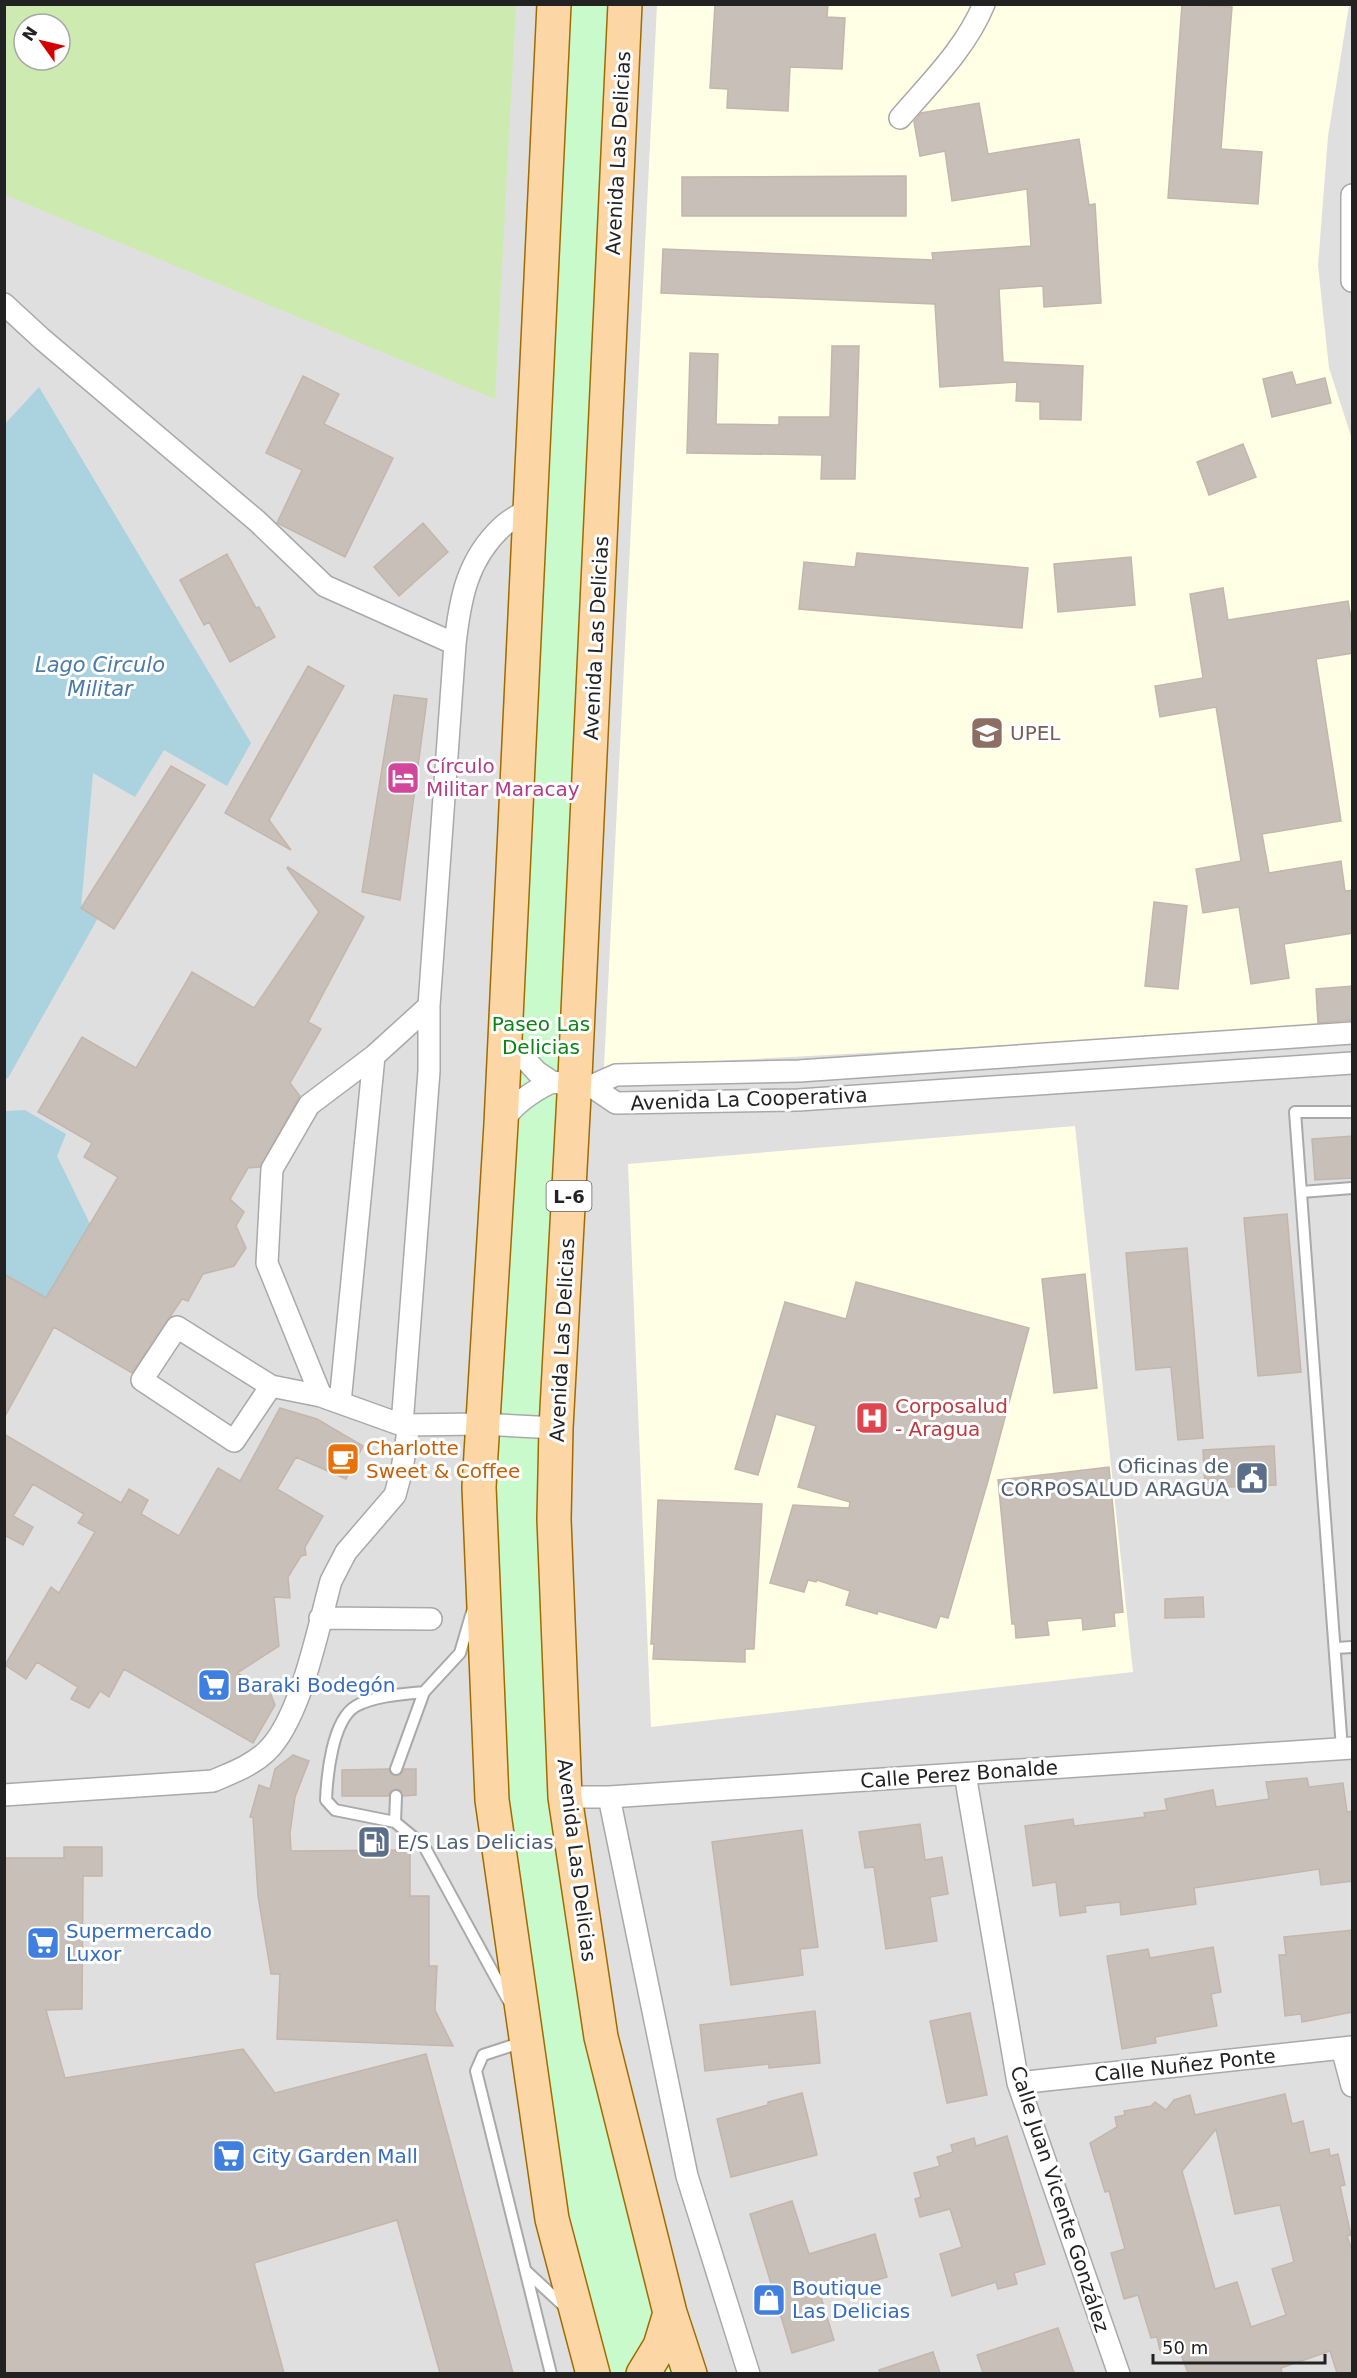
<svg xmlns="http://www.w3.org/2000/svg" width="1357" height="2378" font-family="'DejaVu Sans',sans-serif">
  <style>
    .residential { fill: #e0dfdf; fill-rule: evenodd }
    .education { fill: #ffffe5 }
    .grass { fill: #cdebb0; fill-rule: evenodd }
    .park { fill: #c8facc }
    .water { fill: #aad3df }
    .building { fill: #c7bfb8; stroke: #c4b6ab; stroke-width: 1.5; fill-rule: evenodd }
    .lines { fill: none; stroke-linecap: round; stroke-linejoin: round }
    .service-casing { stroke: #a9a9a9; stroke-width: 14 }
    .minor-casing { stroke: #a9a9a9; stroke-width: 24 }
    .primary-casing { stroke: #a06b00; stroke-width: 36 }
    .service { stroke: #fff; stroke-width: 10 }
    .minor { stroke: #fff; stroke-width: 21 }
    .primary { stroke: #fcd6a4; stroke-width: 33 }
    .labels { text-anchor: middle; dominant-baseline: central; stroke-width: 6; stroke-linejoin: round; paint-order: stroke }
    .shield { fill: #fff; stroke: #646464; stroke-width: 1.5 }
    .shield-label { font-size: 18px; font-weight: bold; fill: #222 }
    .street-label { font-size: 20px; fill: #222; stroke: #fff }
    .education-label { font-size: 20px; fill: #785e54; stroke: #fff; text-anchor: start }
    .hotel-label { font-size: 20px; fill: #b23c85; stroke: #fff; text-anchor: start }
    .park-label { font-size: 20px; fill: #0c8416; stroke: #fff }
    .health-label { font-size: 20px; fill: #be3a42; stroke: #fff; text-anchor: start }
    .food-label { font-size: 20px; fill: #c56008; stroke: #fff; text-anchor: start }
    .service-label { font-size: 20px; fill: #4e5e75; stroke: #fff; text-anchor: end }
    .shop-label { font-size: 20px; fill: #366cbe; stroke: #fff; text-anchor: start }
    .water-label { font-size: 21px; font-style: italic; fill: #4a7aab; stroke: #fff }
  </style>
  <rect width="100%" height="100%" fill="#f2efe9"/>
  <path class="residential" d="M5 5H1352V2373L5 2374ZM24 24H60V60H24Z"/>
  <path class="education" d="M657 5H1349L1328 136 1318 266 1329 368 1352 439V1027L604 1067Z
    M1075 1126 1133 1672 651 1727 628 1164Z"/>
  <path class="grass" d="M4 5H516L495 399 5 195ZM24 24H60V60H24Z"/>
  <path class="park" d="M554 5H625L575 1074 565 1797 690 2373H593L492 1800 479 1487Z"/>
  <path class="water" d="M39 387 251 743 227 786 164 750 135 797 93 773 81 908 98 918 8 1078 5 1079 4 425Z
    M25 1110 66 1134 57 1156 90 1224 46 1298 5 1274V1111Z"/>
  <path class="building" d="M715 4H828L827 17 845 18 842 69 790 67 788 111 727 108 728 89 710 88Z
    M1182 4 1232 7 1221 149 1262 152 1258 204 1168 198Z
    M979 103 988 154 1079 139 1089 205 1095 204 1101 303 1044 307 1043 286 999 289 1003 362 1083 366 1081 420 1040 419V402L1016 401 1017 382 940 387 935 304 661 293 663 249 933 260 932 253 1031 246 1027 189 952 201 945 151 920 156 914 122 921 113Z
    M906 176V216H682V177Z
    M832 346H859L855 479H821L822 455 687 453 690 353 718 354 716 424 779 425V417H830Z
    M1292 372 1296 385 1325 378 1331 403 1272 417 1263 379Z
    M303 376 339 394 324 424 393 458 345 557 277 523 302 470 266 453Z
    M1243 444 1256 477 1209 495 1197 462Z
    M423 523 448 552 399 596 374 567Z
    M857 553 1028 568 1022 628 799 609 804 562 855 567Z
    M227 554 256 608 259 607 275 637 230 662 209 622 204 625 180 580Z
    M1131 557 1135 605 1058 612 1054 564Z
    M1223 588 1228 620 1348 601 1353 630V653L1316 659 1341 821 1262 834 1269 873 1341 861 1345 891 1353 890V933L1284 944 1289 978 1251 984 1239 907 1203 913 1196 869 1241 861 1216 707 1160 717 1155 686 1203 678 1190 594Z
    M308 666 344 686 269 820 291 850 225 813Z
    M394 695 427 699 400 900 362 892Z
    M171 766 205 785 114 929 81 908Z
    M288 867 364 917 308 1022 321 1029 290 1083 300 1096 260 1167 248 1168 230 1199 244 1212 236 1226 246 1248 234 1266 203 1274 188 1301 182 1299 132 1373 54 1327 4 1418V1274L46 1298 118 1177 84 1157 92 1143 38 1112 82 1037 136 1068 192 972 254 1008 319 912 287 868Z
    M1154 902 1187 906 1178 989 1145 986Z
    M1353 986V1020L1318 1023 1316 989Z
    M1353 1136V1178L1315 1180 1312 1139Z
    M1287 1214 1301 1372 1258 1376 1244 1218Z
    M1187 1248 1203 1438 1178 1440 1171 1367 1136 1370 1126 1253Z
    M1085 1274 1097 1388 1054 1393 1042 1279Z
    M856 1282 1029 1328 988 1481 948 1618 940 1616 936 1628 878 1611 877 1614 846 1605 850 1591 817 1580 816 1582 808 1580 804 1592 770 1583 793 1505 849 1508 850 1502 798 1487 816 1426 776 1414 758 1475 735 1469 785 1302 846 1319Z
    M280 1408 317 1419 363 1446 346 1479 296 1457 277 1489 323 1516 305 1547 306 1555 301 1556 288 1577 290 1598 274 1597 279 1646 237 1673 270 1692 275 1705 253 1743 124 1669 109 1697 100 1691 89 1708 71 1699 78 1687 37 1662 26 1679 5 1665 51 1587 59 1593 95 1532 78 1523 84 1514 33 1484 13 1516 33 1527 23 1545 4 1535V1434L121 1503 129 1489 148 1500 141 1514 179 1536 218 1468 240 1481Z
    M1274 1446 1276 1485 1205 1488 1203 1450Z
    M1109 1467 1123 1612 1114 1613 1115 1626 1083 1630 1082 1618 1047 1621 1049 1635 1016 1638 1015 1624H1012L998 1480Z
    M658 1500 762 1504 754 1649H745V1662L653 1659 654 1644H651Z
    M1203 1597 1204 1617 1165 1618V1599Z
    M293 1755 309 1761 295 1797 290 1833 291 1851 410 1850V1896H429V1966H437L435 2010 453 2046 277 2039 280 1974H271L258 1896 253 1817H250L259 1785 270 1789 275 1769Z
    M389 1769 391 1774 397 1776 401 1774 404 1769H416V1795L403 1796 400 1790 396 1789 390 1792 388 1796H342V1770Z
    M1307 1778 1309 1787 1343 1783 1347 1812 1353 1811V1881L1321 1885 1319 1869 1194 1888 1196 1904 1121 1915 1120 1902 1085 1906 1086 1912 1060 1916 1056 1882 1033 1886 1025 1826 1073 1819 1074 1826 1145 1817 1144 1813 1167 1810 1165 1799 1213 1790 1216 1807 1269 1799 1266 1782Z
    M920 1824 925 1860 942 1857 948 1894 930 1897 937 1941 886 1949 874 1867 865 1868 859 1832Z
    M802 1830 818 1947 800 1949 803 1975 731 1985 712 1842Z
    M64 1847H102V1876H83L82 2009 46 2010 65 2078 243 2049 275 2093 426 2054 513 2373H440L397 2220 254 2263 284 2373H4V1858H64Z
    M1353 1930V2012L1302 2022 1301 2014 1285 2016 1279 1955H1286L1284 1937Z
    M1213 1947 1221 1992 1211 1994 1217 2026 1155 2037 1156 2043 1122 2049 1107 1956 1148 1949 1150 1958Z
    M815 2011 820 2063 769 2068V2064L705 2071 700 2025Z
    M970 2013 987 2095 947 2103 930 2021Z
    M802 2093 817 2155 731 2177 717 2119 768 2105V2102Z
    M1285 2094 1292 2124 1303 2121 1310 2153 1329 2149 1330 2156 1338 2154 1345 2185 1340 2186 1351 2235 1347 2236 1353 2253V2373H1337L1330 2351 1281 2368 1282 2373H1188L1177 2344 1160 2350 1157 2337 1151 2338 1138 2295 1124 2299 1111 2253 1125 2249 1109 2191 1105 2192 1090 2143 1117 2127 1115 2117 1125 2115 1124 2111 1151 2106 1155 2102 1166 2110 1174 2100 1190 2095 1195 2115ZM1216 2129 1235 2214 1280 2205 1294 2262 1272 2269 1286 2315 1251 2327 1237 2282 1215 2289 1182 2171Z
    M1007 2136 1045 2264 1014 2273 1017 2284 998 2289 996 2282 952 2296 940 2254 962 2247 950 2209 920 2217 915 2199 921 2197 914 2173 940 2166 937 2157 953 2152 951 2145 974 2138 976 2146Z
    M792 2201 809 2254 875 2234 887 2277 821 2297 834 2340 792 2353 750 2214Z
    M1058 2328 1074 2373H983L977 2355Z
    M933 2352 940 2373H880L879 2370Z"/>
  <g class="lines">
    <g class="service-casing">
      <path id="service" d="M1301 1192 1352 1188
        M472 1612 460 1653 424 1692C403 1694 374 1696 356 1706 332 1720 327 1776 326 1800L335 1810 395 1822 424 1846 508 2000
        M1336 1648 1352 1647
        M1342 1749 1295 1112H1352
        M396 1769 424 1692
        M395 1822 396 1796
        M523 2042 483 2055 476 2071 551 2374
        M526 2271 565 2307"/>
    </g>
    <g class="minor-casing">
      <path id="minor" d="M900 118C930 83 966 48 984 4
        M1352 195V281
        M4 304 42 339 257 521 325 586 455 644
        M429 1006 455 644C460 599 467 559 503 526 511 519 521 514 530 508
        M1352 1033 799 1071 616 1075 591 1086 616 1103 798 1100 1352 1063
        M504 1036 537 1072 552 1082 586 1086
        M501 1124C513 1104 531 1092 552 1082
        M271 1386 234 1441 142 1380 177 1327 271 1386 321 1396 402 1425 482 1424 556 1428
        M321 1396 267 1263 272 1169 309 1105 374 1056 429 1006V1071L402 1425
        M340 1403 374 1056
        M320 1618 431 1619
        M965 1774 1018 2083 1119 2374
        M4 1795 213 1781C231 1773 251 1766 266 1752 301 1719 318 1628 331 1581L346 1552 395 1495 402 1469 409 1425
        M565 1797H609L1352 1748
        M609 1797 687 2176 749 2374
        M1342 2048 1352 2086
        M1018 2083 1352 2047"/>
    </g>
    <g class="primary-casing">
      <path id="primary" d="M554 4 501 1124 479 1487 492 1800 552 2219 593 2374
        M625 4 575 1077 556 1428 554 1519 565 1797 601 2037 670 2313 690 2374
        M643 2374 660 2346 670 2313"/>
    </g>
    <use href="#service" class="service"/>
    <use href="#minor" class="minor"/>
    <use href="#primary" class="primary"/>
  </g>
  <defs>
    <g id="university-square" transform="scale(1.725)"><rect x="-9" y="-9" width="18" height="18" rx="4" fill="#8d6e63" stroke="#fff"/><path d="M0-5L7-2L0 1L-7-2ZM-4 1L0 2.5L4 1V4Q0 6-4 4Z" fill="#fff"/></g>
    <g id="hotel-square" transform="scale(1.725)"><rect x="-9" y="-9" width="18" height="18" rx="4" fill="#d1479c" stroke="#fff"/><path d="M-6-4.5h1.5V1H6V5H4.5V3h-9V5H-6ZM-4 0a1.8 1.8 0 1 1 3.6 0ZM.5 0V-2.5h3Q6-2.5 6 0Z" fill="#fff"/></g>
    <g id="hospital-square" transform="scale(1.725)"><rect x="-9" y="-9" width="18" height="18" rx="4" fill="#e0444e" stroke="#fff"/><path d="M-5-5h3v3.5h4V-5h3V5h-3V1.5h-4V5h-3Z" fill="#fff"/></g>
    <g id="cafe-square" transform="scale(1.725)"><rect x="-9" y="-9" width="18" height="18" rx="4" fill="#e8710a" stroke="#fff"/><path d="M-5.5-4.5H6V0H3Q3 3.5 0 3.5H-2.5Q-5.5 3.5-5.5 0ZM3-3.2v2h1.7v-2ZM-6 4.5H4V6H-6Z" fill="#fff"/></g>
    <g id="civic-square" transform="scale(1.725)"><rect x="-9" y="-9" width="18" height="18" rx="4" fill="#5c6f8a" stroke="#fff"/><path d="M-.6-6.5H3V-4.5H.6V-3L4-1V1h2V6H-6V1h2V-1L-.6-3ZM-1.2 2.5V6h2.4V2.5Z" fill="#fff"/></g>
    <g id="supermarket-square" transform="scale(1.725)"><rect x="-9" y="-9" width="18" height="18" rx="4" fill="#3f7fe0" stroke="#fff"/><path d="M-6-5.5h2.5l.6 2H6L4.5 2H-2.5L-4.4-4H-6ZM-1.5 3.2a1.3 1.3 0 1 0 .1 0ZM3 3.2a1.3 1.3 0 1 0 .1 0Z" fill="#fff"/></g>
    <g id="fuel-square" transform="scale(1.725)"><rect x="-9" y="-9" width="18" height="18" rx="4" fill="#5c6f8a" stroke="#fff"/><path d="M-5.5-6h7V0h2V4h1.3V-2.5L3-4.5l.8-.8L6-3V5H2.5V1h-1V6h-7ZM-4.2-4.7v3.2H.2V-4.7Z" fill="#fff"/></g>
    <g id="shop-square" transform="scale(1.725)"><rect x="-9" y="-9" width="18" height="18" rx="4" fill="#3f7fe0" stroke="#fff"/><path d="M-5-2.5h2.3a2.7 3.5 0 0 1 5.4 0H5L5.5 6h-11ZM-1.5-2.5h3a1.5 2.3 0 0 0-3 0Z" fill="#fff"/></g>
  </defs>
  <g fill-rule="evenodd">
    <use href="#university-square" x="987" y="733"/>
    <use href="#hotel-square" x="403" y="778"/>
    <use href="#hospital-square" x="872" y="1418"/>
    <use href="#cafe-square" x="343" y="1459"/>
    <use href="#civic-square" x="1252" y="1478"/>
    <use href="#supermarket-square" x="214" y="1685"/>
    <use href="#fuel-square" x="374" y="1842"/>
    <use href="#supermarket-square" x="43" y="1943"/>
    <use href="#supermarket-square" x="229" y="2156"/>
    <use href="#shop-square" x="769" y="2300"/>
  </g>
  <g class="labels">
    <rect class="shield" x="546.5" y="1181" width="45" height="30" rx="4.5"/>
    <g class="shield-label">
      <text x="569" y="1196">L-6</text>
    </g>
    <g class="street-label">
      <text transform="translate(618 153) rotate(-87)">Avenida Las Delicias</text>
      <text transform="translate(596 638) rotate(-87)">Avenida Las Delicias</text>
      <text transform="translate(749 1099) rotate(-2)">Avenida La Cooperativa</text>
      <text transform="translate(562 1340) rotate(-87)">Avenida Las Delicias</text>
      <text transform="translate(959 1774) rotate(-4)">Calle Perez Bonalde</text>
      <text transform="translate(577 1860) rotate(83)">Avenida Las Delicias</text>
      <text transform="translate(1185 2065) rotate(-6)">Calle Nuñez Ponte</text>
      <text transform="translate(1060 2199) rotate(72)">Calle Juan Vicente González</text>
    </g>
    <g class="education-label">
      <text x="1010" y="733">UPEL</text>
    </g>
    <g class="hotel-label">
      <text x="426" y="766">Círculo<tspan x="426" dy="23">Militar Maracay</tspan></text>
    </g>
    <g class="park-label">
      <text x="541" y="1024">Paseo Las<tspan x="541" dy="23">Delicias</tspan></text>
    </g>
    <g class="health-label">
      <text x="895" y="1406">Corposalud<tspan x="895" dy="23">- Aragua</tspan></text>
    </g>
    <g class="food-label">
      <text x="366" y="1448">Charlotte<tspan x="366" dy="23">Sweet &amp; Coffee</tspan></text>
    </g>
    <g class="service-label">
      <text x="1229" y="1466">Oficinas de<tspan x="1229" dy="23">CORPOSALUD ARAGUA</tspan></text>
      <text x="397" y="1842" text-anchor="start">E/S Las Delicias</text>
    </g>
    <g class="shop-label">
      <text x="237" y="1685">Baraki Bodegón</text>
      <text x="66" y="1931">Supermercado<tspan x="66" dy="23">Luxor</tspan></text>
      <text x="252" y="2156">City Garden Mall</text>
      <text x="792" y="2288">Boutique<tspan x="792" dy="23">Las Delicias</tspan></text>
    </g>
    <g class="water-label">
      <text x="100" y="665">Lago Circulo<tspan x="100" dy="24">Militar</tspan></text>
    </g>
  </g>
  <rect width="1357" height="2378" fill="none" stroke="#222222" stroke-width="12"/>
  <g transform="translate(42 42) rotate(304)"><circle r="28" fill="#ffffff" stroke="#a7a7a7" stroke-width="1.5"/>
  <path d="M0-4.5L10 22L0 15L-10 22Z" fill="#d40000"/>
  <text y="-9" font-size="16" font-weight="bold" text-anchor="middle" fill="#222222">N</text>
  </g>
  <path d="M1153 2354v9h172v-9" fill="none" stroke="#222222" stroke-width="3"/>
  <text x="1162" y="2354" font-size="18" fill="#222222" stroke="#ffffff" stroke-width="4.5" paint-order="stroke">50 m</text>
</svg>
